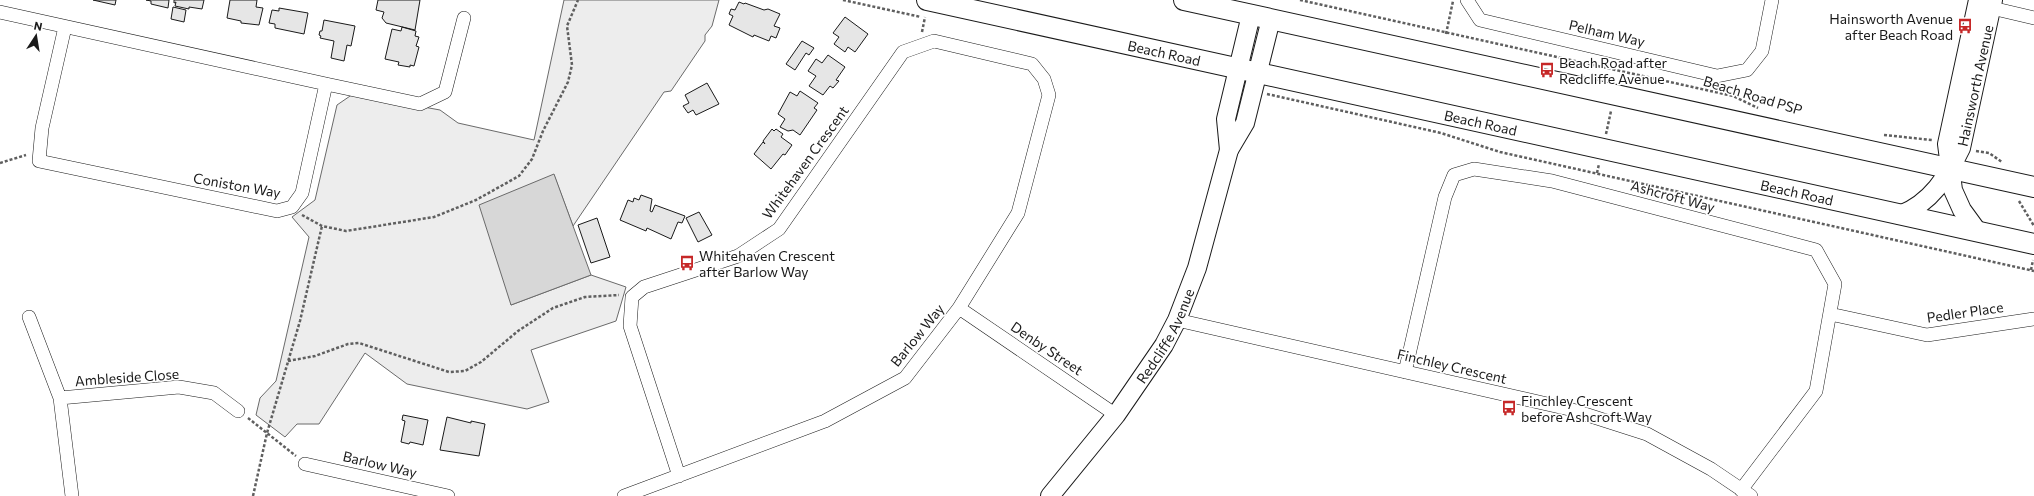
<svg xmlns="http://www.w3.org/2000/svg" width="2034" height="496" font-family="Commissioner,sans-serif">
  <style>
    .built { fill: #ededed; stroke: #6a6a6a }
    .water { fill: #d7d7d7; stroke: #6a6a6a }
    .building { fill: #e6e6e6; stroke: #1a1a1a }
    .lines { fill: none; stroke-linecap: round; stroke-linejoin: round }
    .street-casing { stroke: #1a1a1a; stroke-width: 14 }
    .secondary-casing { stroke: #1a1a1a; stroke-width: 20 }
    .primary-casing { stroke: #1a1a1a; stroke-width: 22 }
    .path { stroke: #5f5f5f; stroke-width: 2.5; stroke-dasharray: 3 2; stroke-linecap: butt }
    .street { stroke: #fff; stroke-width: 13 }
    .secondary { stroke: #fff; stroke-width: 18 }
    .primary { stroke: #fff; stroke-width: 20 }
    .labels { text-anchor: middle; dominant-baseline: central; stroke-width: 3; stroke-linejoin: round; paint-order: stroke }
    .poi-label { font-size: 14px; fill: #1a1a1a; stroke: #fff; text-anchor: start }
    .street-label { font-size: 14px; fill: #1a1a1a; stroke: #fff }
  </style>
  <rect width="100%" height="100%" fill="#fff"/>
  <path class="built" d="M564 0H719L712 26 705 35V41L671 91 664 92 573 226 554 175 511 305 591 275 626 287 616 321 531 350 549 402 527 409 407 384 365 353 319 424H297L285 437 256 415 260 398 276 381 309 237 292 217 315 200 337 105 353 94 440 110 458 123 534 140Z"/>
  <path class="water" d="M554 174 591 275 511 305 479 205Z"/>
  <path class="building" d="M93 0H116L115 5Z
    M146 0H169L168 8 151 4V1Z
    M174 0H204L202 9 189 7V9L175 6 176 2 174 3Z
    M230 0H257L256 7 263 8 259 25 241 23V21L227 18Z
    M378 0H420L415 30 386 23 382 18 384 12 376 10Z
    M739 2 744 4 745 3 764 10 768 9 780 14 774 26 780 28 776 38 771 36 769 41 754 35 753 37 729 25 733 16 729 14 731 9 735 10Z
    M173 7 186 10 184 22 171 19Z
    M279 8 308 13 304 34 275 28V24L269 23 272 10 279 11Z
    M845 17 868 34 855 52 848 47 845 52 834 44 839 37 833 33Z
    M324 20 355 26 351 46 347 45 344 61 331 58 334 41 320 38 321 36 319 35 320 31H322Z
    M402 27 416 31 415 36 419 37 416 46 419 47 414 66 410 65V67L398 65 399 62 385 59 392 29 401 31Z
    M802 41 814 48 809 55 806 53 795 70 786 64Z
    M828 55 845 67 836 80 839 81 833 88 830 86 823 95 809 86 816 76 808 71 816 59 822 63Z
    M707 83 719 104 696 115 693 110 688 113 683 106 689 103 685 95Z
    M800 91 818 103 814 108 817 110 800 135 793 130 788 131 780 127 785 119 778 114 790 92 797 96Z
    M772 129 774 131 776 129 783 134 781 137 792 145 785 155 783 154 771 169 754 154 763 142 765 144 763 141Z
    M641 195 652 199 650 211 652 212 655 205 685 216 682 223 678 222 671 239 647 228 646 231 620 220 628 200 633 202 634 198 639 200Z
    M699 212 712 235 698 242 686 218Z
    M597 218 610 257 591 263 578 225Z
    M403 415 428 420 423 445 410 442 409 444 401 442 405 421 402 420Z
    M447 417 471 423V421L485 424 479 456 440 450Z"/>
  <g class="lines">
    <g class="street-casing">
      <path id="street" d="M1467 0 1480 20 1717 76 1747 70 1762 51 1772 0
        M1983 6 2034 18
        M0 12 326 84 302 193 292 207 277 211 39 161 42 128 65 27
        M326 84 420 104 445 92 464 18
        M959 308 1116 415
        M1830 314 1927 335 2034 319
        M29 317 60 398 72 496
        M1177 320 1569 409 1647 434 1711 469 1751 496
        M1405 372 1445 197 1454 175 1474 169 1552 181 1816 250 1835 284 1816 391 1741 490
        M60 398 179 387 214 393 238 411
        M305 464 448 496
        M624 496 825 421 905 378 959 308 1018 213 1049 95 1044 79 1032 64 934 41 903 52 779 229 738 256 644 287 632 297 630 326 679 476"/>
    </g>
    <g class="secondary-casing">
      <g id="secondary">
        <path d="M1978 0 1947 144 1953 190 1962 210 1978 232"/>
        <path d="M1229 150 1226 119 1251 15"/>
        <path id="s1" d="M1900 215C1931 203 1947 177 1961 148L1993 0"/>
        <path id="s2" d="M1050 496 1116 415 1164 345 1177 320 1197 268 1229 150 1245 123 1271 19"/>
      </g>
    </g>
    <g class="primary-casing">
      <g id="primary">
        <path id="s3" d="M927 0 2034 244"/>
        <path d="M1184 0 2034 187"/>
      </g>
    </g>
    <path class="path" d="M843 0 921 17
      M1300 0 1733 96 1758 108
      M922 32 925 17
      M1446 34 1453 1
      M1267 94 1441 133 1500 152 2034 271
      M1606 134 1611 111
      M1884 135 1932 140
      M1976 151 1989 153 2002 162
      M0 163 26 155
      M1597 173 1599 164
      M2019 201 2034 226
      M302 215 322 226 346 231 434 217 476 200 519 176 532 159 543 131 568 82 572 65 567 26 578 0
      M2031 270 2033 260
      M288 361 315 356 348 344 359 343 449 372 465 371 481 362 518 331 553 308 585 297 619 295
      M248 418 296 456
      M253 496 267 433 300 321 322 226"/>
    <use href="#street" class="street"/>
    <use href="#secondary" class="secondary"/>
    <use href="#primary" class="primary"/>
  </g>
  <defs>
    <g id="bus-bare" transform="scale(1.2)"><path d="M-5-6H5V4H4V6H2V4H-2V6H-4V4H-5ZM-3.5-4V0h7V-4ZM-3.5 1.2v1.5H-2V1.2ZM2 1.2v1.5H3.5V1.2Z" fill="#c62828" stroke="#fff" stroke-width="2.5" paint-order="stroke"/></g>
  </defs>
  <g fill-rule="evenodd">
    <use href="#bus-bare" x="1965" y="26"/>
    <use href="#bus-bare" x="1547" y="70"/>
    <use href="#bus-bare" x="687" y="263"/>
    <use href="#bus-bare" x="1509" y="408"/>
  </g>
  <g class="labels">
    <g class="poi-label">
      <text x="1953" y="18" text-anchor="end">Hainsworth Avenue<tspan x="1953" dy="16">after Beach Road</tspan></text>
      <text x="1559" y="62">Beach Road after<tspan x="1559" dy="16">Redcliffe Avenue</tspan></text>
      <text x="699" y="255">Whitehaven Crescent<tspan x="699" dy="16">after Barlow Way</tspan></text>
      <text x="1521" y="400">Finchley Crescent<tspan x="1521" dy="16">before Ashcroft Way</tspan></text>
    </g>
    <g class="street-label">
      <text transform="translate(1607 33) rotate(13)">Pelham Way</text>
      <text stroke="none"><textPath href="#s3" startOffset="243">Beach Road</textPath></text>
      <text stroke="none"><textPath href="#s1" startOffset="157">Hainsworth Avenue</textPath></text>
      <text transform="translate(1753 95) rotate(17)">Beach Road PSP</text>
      <text stroke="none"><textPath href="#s3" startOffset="567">Beach Road</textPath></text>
      <text transform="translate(805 162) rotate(-54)">Whitehaven Crescent</text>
      <text transform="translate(237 185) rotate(10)">Coniston Way</text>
      <text stroke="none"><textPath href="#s3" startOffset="891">Beach Road</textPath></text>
      <text transform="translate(1673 196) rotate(15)">Ashcroft Way</text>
      <text transform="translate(1965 312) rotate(-8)">Pedler Place</text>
      <text transform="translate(917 335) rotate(-51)">Barlow Way</text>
      <text stroke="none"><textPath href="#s2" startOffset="198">Redcliffe Avenue</textPath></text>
      <text transform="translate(1047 348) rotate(34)">Denby Street</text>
      <text transform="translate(1452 366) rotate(13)">Finchley Crescent</text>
      <text transform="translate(127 377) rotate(-4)">Ambleside Close</text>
      <text transform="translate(380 464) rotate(13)">Barlow Way</text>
    </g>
  </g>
  <g transform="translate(36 36) rotate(12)" stroke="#ffffff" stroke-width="3" paint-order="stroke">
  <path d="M0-3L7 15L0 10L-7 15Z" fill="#1a1a1a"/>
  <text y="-6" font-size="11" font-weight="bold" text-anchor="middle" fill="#1a1a1a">N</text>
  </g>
</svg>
